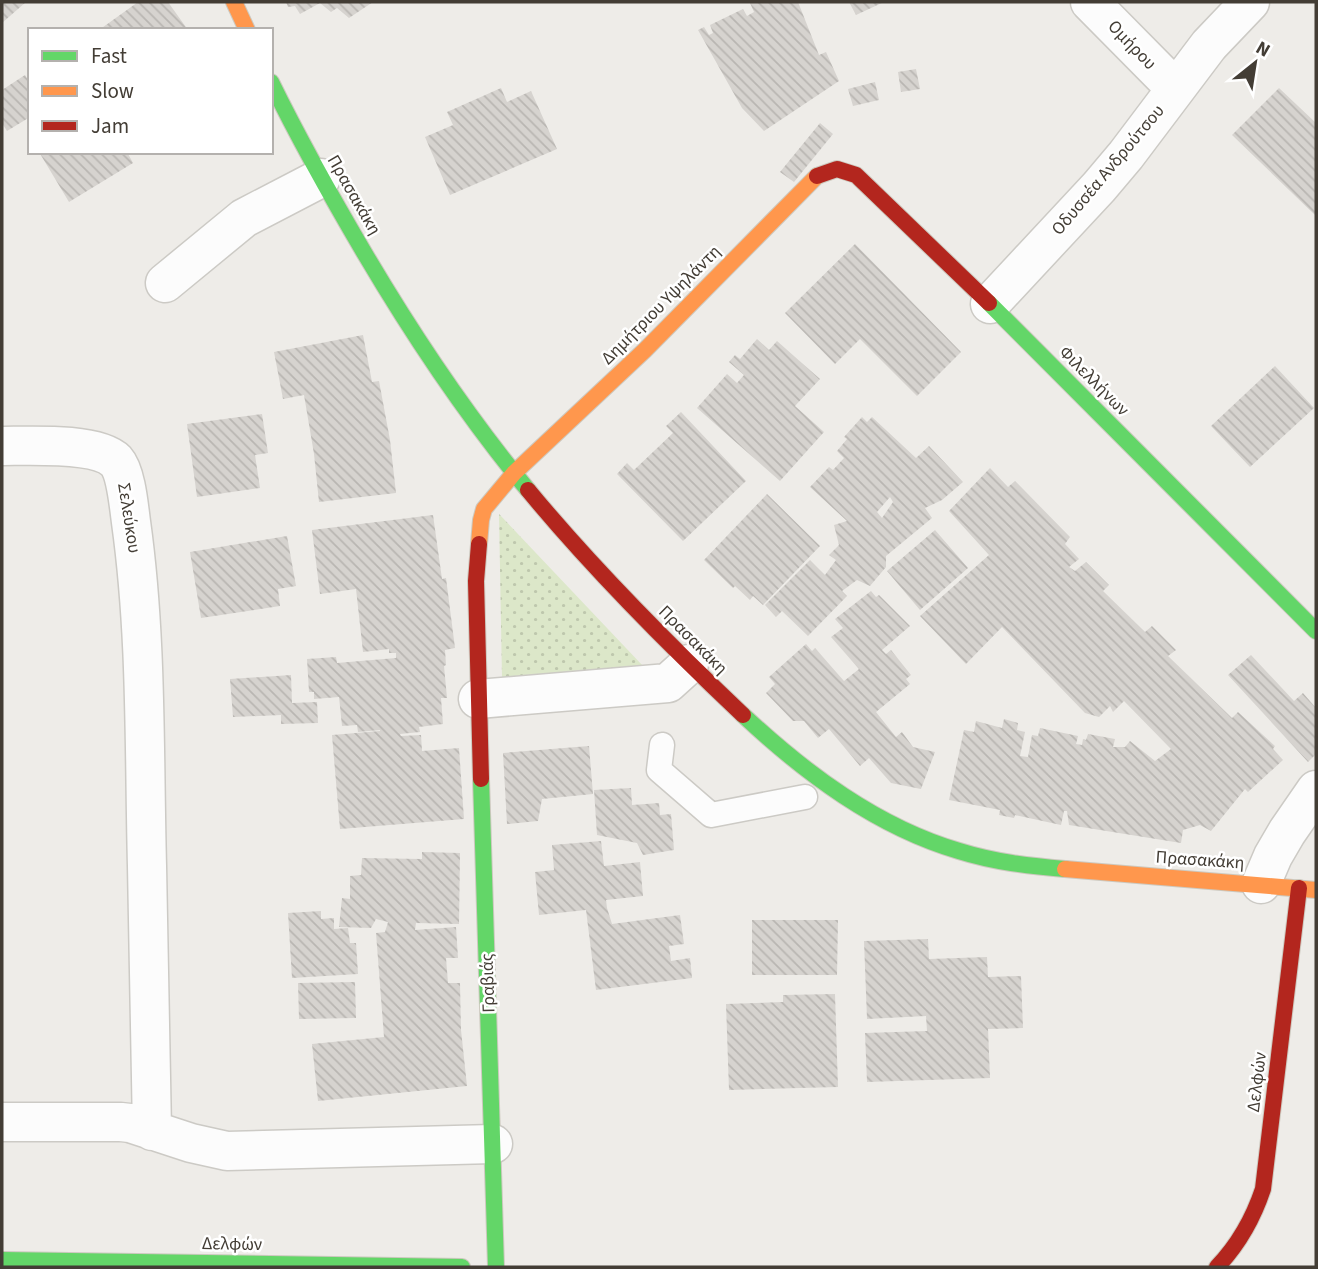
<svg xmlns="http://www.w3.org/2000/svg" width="1318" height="1269" font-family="'Source Sans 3',sans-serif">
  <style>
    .grass { fill: url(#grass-dots) }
    .building { fill: url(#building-back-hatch); fill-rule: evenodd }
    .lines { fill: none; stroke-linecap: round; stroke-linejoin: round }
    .lane-casing { stroke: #cccac5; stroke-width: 27 }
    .street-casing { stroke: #cccac5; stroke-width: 41 }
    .fast-casing { stroke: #cdc9bf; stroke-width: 18 }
    .slow-casing { stroke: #cdc9bf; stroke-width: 18 }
    .jam-casing { stroke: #cdc9bf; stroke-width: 18 }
    .lane { stroke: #fcfcfc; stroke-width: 24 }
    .street { stroke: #fcfcfc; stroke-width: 38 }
    .fast { stroke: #63d668; stroke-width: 16 }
    .slow { stroke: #ff974d; stroke-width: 16 }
    .jam { stroke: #b3261e; stroke-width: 16 }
    .labels { text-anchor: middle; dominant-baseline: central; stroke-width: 5; stroke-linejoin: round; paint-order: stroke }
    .street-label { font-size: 18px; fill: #433d35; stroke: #fff }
  </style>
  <defs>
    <pattern id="grass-dots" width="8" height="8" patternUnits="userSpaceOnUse" patternTransform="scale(1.75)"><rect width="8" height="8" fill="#dce7c9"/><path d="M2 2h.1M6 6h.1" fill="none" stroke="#bec7ad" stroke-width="1.8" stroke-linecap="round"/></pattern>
    <pattern id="building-back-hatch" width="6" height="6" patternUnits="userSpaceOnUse" patternTransform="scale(1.75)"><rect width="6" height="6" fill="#d6d3cf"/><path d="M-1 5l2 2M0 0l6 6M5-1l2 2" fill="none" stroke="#b9b6b2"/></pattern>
  </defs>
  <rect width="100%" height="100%" fill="#eeece8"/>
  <path class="grass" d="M499 514 643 666 502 678Z"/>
  <path class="building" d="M2 2H26L2 23Z
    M138 2H168L188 30H99Z
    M286 2H373L349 18 337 8 331 12 320 3 300 14 295 6 288 7Z
    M752 2H798L819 55 826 52 839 81 764 131 742 108 698 30 704 27 709 35 713 33 710 25 743 9 747 16 754 12 750 3Z
    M849 2H884L856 15Z
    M916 69 920 89 901 92 898 72Z
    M25 75 30 83V117L7 131 2 123V90Z
    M875 82 879 100 853 106 848 89Z
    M501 88 507 102 531 91 557 149 450 195 425 137 453 125 447 112Z
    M1279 88 1316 123V216L1232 135Z
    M820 123 833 134 794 182 780 172Z
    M39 152H127L133 163 69 202Z
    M855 244 961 352 917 396 860 339 835 364 785 313Z
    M363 335 372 382 379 381 390 440 396 493 319 502 314 454 304 395 283 399 274 352Z
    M757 339 769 350 777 341 820 379 795 406 824 432 780 481 697 408 727 374 737 383 744 375 729 362 735 355 740 359Z
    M1275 366 1314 408 1250 467 1211 426Z
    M681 412 746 481 683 541 617 474 627 463 634 470 673 433 666 426Z
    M262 414 268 453 255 455 260 488 197 497 187 424Z
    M862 417 867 422 872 417 916 458 929 446 963 482 942 500 925 508 932 518 886 556V567L870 586 857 580 842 591 847 596 808 636 782 611 776 617 765 605 810 560 825 575 836 560 829 555 839 545 834 525 847 521 810 487 829 467 833 470 844 458 837 451 847 439 844 437ZM890 497 893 502 882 518 877 512Z
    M990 468 1008 487 1015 481 1070 537 1065 544 1079 559 1069 567 1075 571 1086 562 1109 585 1103 591 1145 632 1152 626 1176 650 1168 656 1232 718 1238 712 1275 746 1273 749 1283 760 1248 792 1245 789 1211 831 1200 825 1183 830 1181 843 1069 825 1067 811H1064L1061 825 1015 815 1014 818 999 815 1000 810 949 800 964 730 974 732 976 721 1002 728 1004 719 1018 723 1017 730 1025 732 1020 756 1028 757 1032 735 1038 736 1040 728 1078 736 1076 744 1082 745 1083 739 1086 740 1088 734 1115 739 1113 747H1125L1130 741 1155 761 1171 749 1124 701 1113 712 1110 706 1099 717 1085 713 1002 627 966 664 920 616 989 555 949 511Z
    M767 494 820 546 763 605 753 596 750 600 735 586 733 588 704 560Z
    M433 515 442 579 446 578 455 648 445 650 446 665 444 666 447 698H441L443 724 419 727 420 732 400 734 401 736 421 735 422 751 459 748 464 819 340 829 332 735 380 731V730L358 732 357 725 342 726 339 697 314 699V692H309L307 659 336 657 337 663 396 658V653H389V649L363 652 356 589 320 594 312 530Z
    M935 530 968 568 920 610 887 571Z
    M287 536 296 586 278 589 280 606 201 618 190 552Z
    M871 591 876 597 879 595 910 626 882 650 886 654 891 650 911 675 906 679 910 684 876 712 896 737 902 732 913 747 935 752 921 789 891 783 869 758 860 766 829 729 818 738 804 721H793L766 693 775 684 769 677 806 644 812 651 815 648 844 681 859 669 831 637 843 628 835 619Z
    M1251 655 1294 701 1303 693 1316 708V754L1308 762 1228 675Z
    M291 675 292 703 317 702 318 723 281 724V715L233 717 230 679Z
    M589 746 593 794 542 799 538 821 507 824 503 753Z
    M631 788 632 805 659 803 660 815 671 814 674 850 643 855 637 843 597 835 594 790Z
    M601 841 604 866 640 862 643 896 606 900 607 908 612 924 680 915 684 944 669 946 671 961 690 958 692 978 596 990 586 910 539 915 535 872 554 870 552 845Z
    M422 852 460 853 459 924 416 923 415 930 456 927 458 958H446L448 983H460L461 1030 467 1086 318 1101 312 1044 384 1037 376 933 385 932 388 922 376 919 371 928 339 927 342 898 350 899V876L361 875 362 858 422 859Z
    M321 911V919L334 918V929L348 928 350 943H356L358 974 292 978 288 913Z
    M752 920H838L837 975H752Z
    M928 939 929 959 987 957 988 977 1021 976 1023 1028 988 1029 990 1078 867 1082 865 1033 927 1031 926 1016 867 1019 864 941Z
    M355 982 356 1018 299 1019 298 983Z
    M835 994 838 1087 729 1090 726 1004 783 1002V995Z"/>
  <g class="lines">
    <g class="lane-casing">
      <path id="lane" d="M662 745 659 770 711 815 805 797"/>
    </g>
    <g class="street-casing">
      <path id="street" d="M1090 2 1175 88
        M165 283 244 218 321 178
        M990 304 1099 187 1126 155 1209 45 1250 2
        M2 446C28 446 97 442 116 461 126 472 129 507 131 522 147 636 144 751 147 866 148 954 150 1042 152 1131
        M478 699 668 683 689 664
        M1261 884 1273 856 1287 832 1316 790
        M2 1122H121L130 1123 191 1143 227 1151 493 1144"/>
    </g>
    <g class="fast-casing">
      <path id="fast" d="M271 82C300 141 332 198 365 254 414 337 467 416 528 490
        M989 303 1316 631
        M743 715C805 773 877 827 959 851 994 862 1029 866 1065 869
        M481 779 496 1267
        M2 1260 462 1267"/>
    </g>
    <g class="slow-casing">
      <path id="slow" d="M234 2 247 30
        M479 544 481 520 484 509 514 473 645 350 817 176
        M1065 869 1316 890"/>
    </g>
    <g class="jam-casing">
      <path id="jam" d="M817 176 837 169 856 175 989 303
        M528 490C594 570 668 644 743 715
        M479 544 476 581 481 779
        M1217 1267C1239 1244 1253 1219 1263 1189L1299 888"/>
    </g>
    <use href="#lane" class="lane"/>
    <use href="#street" class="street"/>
    <use href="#fast" class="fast"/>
    <use href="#slow" class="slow"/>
    <use href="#jam" class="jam"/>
  </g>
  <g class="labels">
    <g class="street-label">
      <text transform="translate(1132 45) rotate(46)">Ομήρου</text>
      <text transform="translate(1108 170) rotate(-50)">Οδυσσέα Ανδρούτσου</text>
      <text transform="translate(354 195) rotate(60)">Πρασακάκη</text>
      <text transform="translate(661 305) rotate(-45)">Δημήτριου Υψηλάντη</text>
      <text transform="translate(1094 381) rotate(45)">Φιλελλήνων</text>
      <text transform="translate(129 518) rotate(81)">Σελεύκου</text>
      <text transform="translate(693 640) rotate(45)">Πρασακάκη</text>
      <text transform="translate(1200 860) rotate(4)">Πρασακάκη</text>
      <text transform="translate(488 983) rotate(-92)">Γραβιάς</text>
      <text transform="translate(1257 1082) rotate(-83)">Δελφών</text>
      <text transform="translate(232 1244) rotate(1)">Δελφών</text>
    </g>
  </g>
  <rect width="1318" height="1269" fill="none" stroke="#433d35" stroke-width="7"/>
  <rect x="28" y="28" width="245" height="126" fill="#ffffff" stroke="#b4b1ae" stroke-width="2"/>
  <rect x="42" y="51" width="35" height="10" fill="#63d668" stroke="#b4b1ae" stroke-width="2"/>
  <text x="91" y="63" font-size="21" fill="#433d35">Fast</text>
  <rect x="42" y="86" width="35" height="10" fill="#ff974d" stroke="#b4b1ae" stroke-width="2"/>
  <text x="91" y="98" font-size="21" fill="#433d35">Slow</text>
  <rect x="42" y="121" width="35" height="10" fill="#b3261e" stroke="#b4b1ae" stroke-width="2"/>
  <text x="91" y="133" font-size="21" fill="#433d35">Jam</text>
  <g transform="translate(1255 63) rotate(30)" stroke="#ffffff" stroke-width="5" paint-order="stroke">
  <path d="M0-5L12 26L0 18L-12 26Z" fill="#433d35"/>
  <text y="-10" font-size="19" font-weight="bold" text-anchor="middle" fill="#433d35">N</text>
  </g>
</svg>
